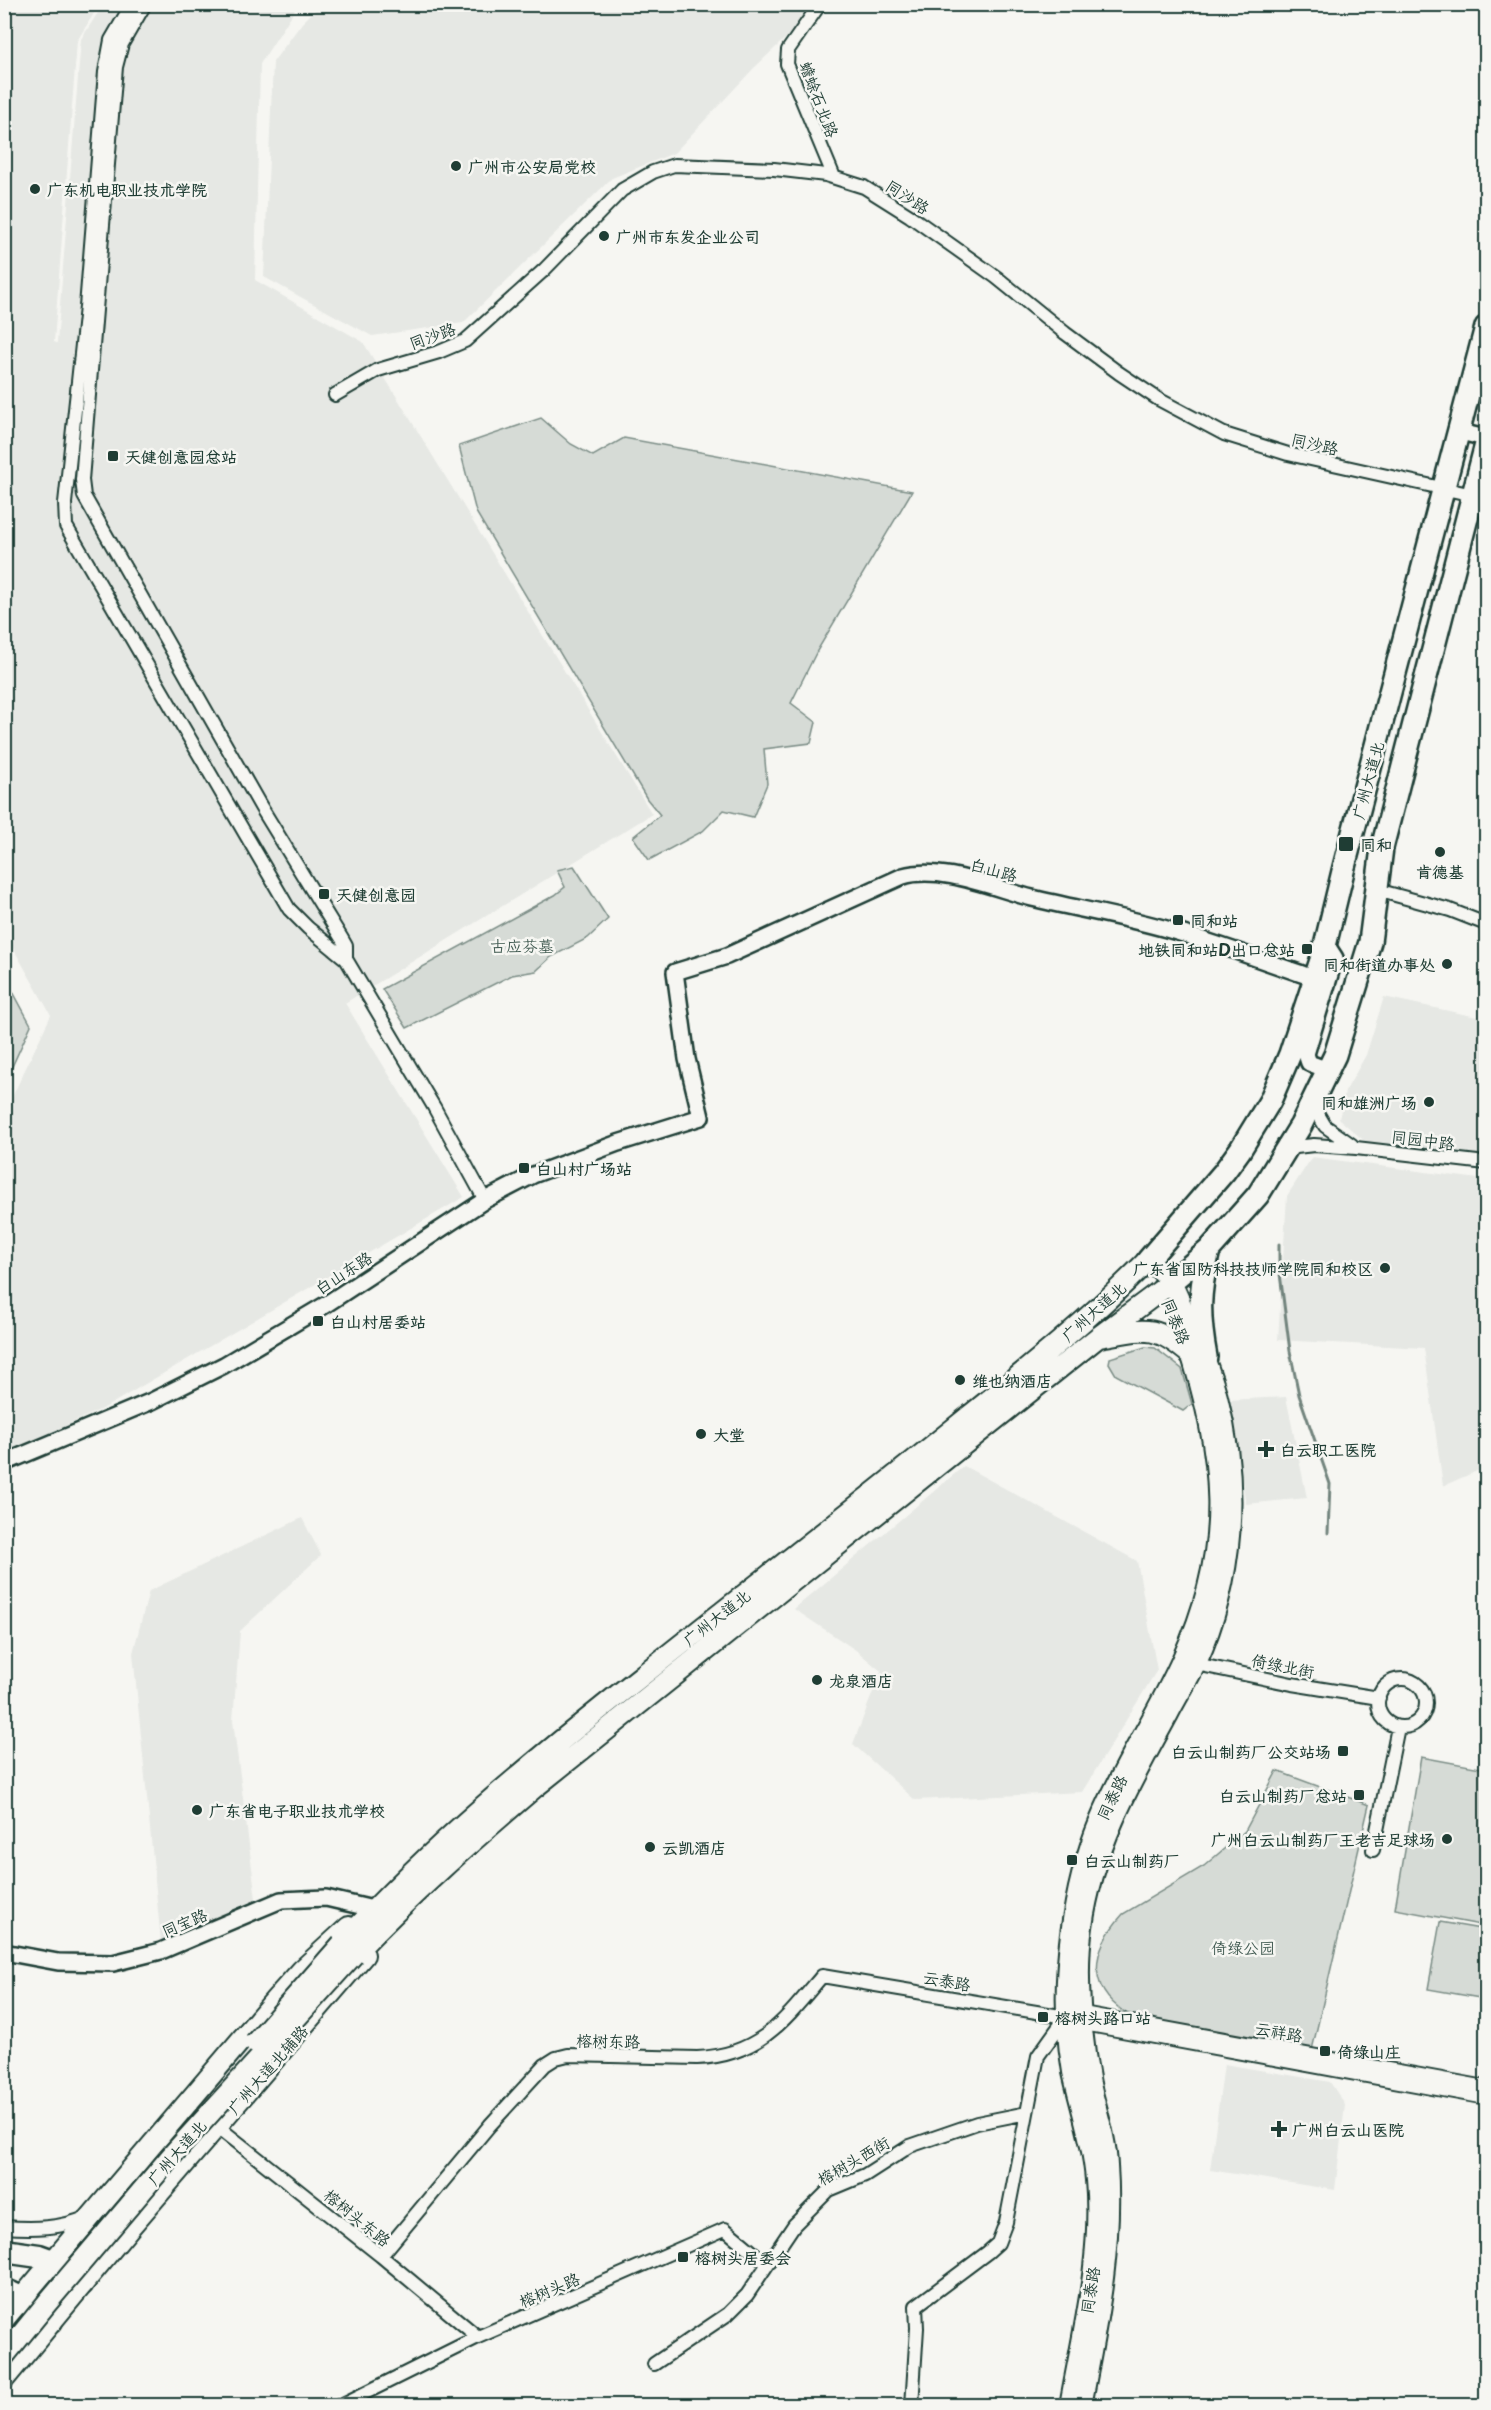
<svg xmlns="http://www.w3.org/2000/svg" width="1491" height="2410" font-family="'Playpen Sans','LXGW WenKai TC',sans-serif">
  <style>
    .built { fill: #e6e8e4 }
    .green { fill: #d6dbd6; stroke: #7a8c85; stroke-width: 1.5 }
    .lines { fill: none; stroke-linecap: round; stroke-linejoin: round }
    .stream { stroke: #72847d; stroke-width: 3 }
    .minor-casing { stroke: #1f3d34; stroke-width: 16 }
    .tertiary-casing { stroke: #1f3d34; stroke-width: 20 }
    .secondary-casing { stroke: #1f3d34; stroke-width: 22 }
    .primary-casing { stroke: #1f3d34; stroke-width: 24 }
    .trunk-casing { stroke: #1f3d34; stroke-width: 26 }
    .motorway-casing { stroke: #1f3d34; stroke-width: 27 }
    .minor { stroke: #f6f6f2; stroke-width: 12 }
    .tertiary { stroke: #f6f6f2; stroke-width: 15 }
    .secondary { stroke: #f6f6f2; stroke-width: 18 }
    .primary { stroke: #f6f6f2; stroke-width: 20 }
    .trunk { stroke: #f6f6f2; stroke-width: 21 }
    .motorway { stroke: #f6f6f2; stroke-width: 22 }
    .primary-bridge-casing { stroke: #1f3d34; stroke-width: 24; stroke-linecap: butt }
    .primary-bridge { stroke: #f6f6f2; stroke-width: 20 }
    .poi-dot { fill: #1f3d34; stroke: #f6f6f2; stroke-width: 2 }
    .labels { text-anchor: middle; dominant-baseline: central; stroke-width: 5; stroke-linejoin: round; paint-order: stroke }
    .street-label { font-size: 16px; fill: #1f3d34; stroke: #f6f6f2 }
    .poi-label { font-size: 16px; font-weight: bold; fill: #1f3d34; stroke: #f6f6f2; text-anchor: start }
    .park-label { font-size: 16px; fill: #445d54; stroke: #f6f6f2 }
  </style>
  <rect width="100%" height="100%" fill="#f6f6f2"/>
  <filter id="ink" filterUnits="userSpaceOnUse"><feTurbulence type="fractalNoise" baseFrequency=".0167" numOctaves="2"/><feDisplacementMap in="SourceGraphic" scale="12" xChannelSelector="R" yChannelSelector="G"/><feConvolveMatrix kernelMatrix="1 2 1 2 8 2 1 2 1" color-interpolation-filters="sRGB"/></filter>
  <g filter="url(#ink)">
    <path class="built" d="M321 4H809V5L792 32 754 68 674 153 612 178 463 323 372 336 264 277 273 62 302 23Z
      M5 5H99L77 41 54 342 57 343 81 39 103 5H298L260 64 255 280 363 342 652 814 345 1003 464 1197 106 1407 5 1454 4 1114 51 1015 4 932Z
      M1384 997 1486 1019V1155L1367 1143 1339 1119 1345 1092 1366 1055Z
      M1312 1157 1486 1180V1467L1443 1486 1424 1348 1278 1340 1287 1196Z
      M1286 1397 1307 1498 1246 1504 1228 1400Z
      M964 1466 1137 1561 1157 1670 1082 1792 915 1800 853 1744 881 1671 857 1651 794 1609Z
      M302 1518 321 1555 240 1631 233 1721 256 1899 161 1942 133 1653 149 1591Z
      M1224 2064 1330 2082 1345 2105 1335 2190 1210 2170Z"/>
    <path class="green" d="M541 418 571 444 593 456 624 438 912 491 817 651 791 703 816 722 811 743 764 749 767 784 753 817 724 810 703 831 649 860 633 837 660 815 647 799 476 512 459 446Z
      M574 866 608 919 588 938 551 957 536 971 512 975 407 1028 382 989 555 895 565 887 557 870Z
      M5 977 31 1025 5 1082Z
      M1145 1347 1155 1348 1182 1369 1192 1404 1183 1411 1116 1375 1109 1363 1110 1358Z
      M1421 1757 1486 1769V1926L1395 1909Z
      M1277 1771 1369 1805 1312 2050 1135 2018C1086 1993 1088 1953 1123 1914L1204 1866 1245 1831Z
      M1440 1922 1486 1930V1999L1428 1989Z"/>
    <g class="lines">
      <path class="stream" d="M1279 1244V1266L1290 1351 1299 1395 1330 1484 1328 1533"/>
      <g class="minor-casing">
        <path id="minor" d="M132 4 111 40 105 72 86 307 65 503 66 526 289 909 308 928 346 959 434 1107 485 1200
          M145 4 122 44 116 67 82 480 84 496 261 807 342 939 346 946V959
          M820 4 788 50 787 64 834 177
          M335 395 378 370 439 352 465 341 544 270 622 190 653 172 674 165 774 169 826 175 864 187 910 216 996 277 1065 333 1119 373 1158 399 1224 434 1288 454 1473 495
          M1377 890 1450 910 1486 924
          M1312 1104 1325 1126 1352 1145
          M1287 1148 1314 1145 1356 1148 1486 1163
          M1191 1663 1292 1684 1379 1698
          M1378 1703a24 24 0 1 1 48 0a24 24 0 1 1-48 0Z
          M1373 1850 1398 1727
          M1076 2014 1083 2013 1486 2087
          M217 2126 381 2256 478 2337
          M4 2227C32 2229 62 2229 87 2217
          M381 2256 490 2125 545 2065 556 2058 568 2055 697 2058C759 2056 785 2020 822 1976L1066 2017 1084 2024 1486 2098
          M654 2364 728 2314 747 2295 794 2225 829 2190 865 2175 910 2146 977 2123 1027 2113
          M339 2406 478 2337 725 2229 767 2264
          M912 2406 917 2328 916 2306 988 2252 998 2243 1006 2222 1038 2056 1066 2017"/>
      </g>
      <g class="tertiary-casing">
        <path id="tertiary" d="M1460 432 1486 438
          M1326 944 1335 958 1306 1054 1309 1063 1328 1070
          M4 1463 152 1401 224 1365 325 1305 485 1200 533 1175 618 1143 701 1117 687 1059 675 972 727 956 903 876C941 865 993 888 1032 898 1078 909 1125 917 1170 930 1219 944 1266 962 1314 978
          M4 1952 58 1962 113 1963 161 1951 281 1900 326 1898 373 1909"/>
      </g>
      <g class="secondary-casing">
        <path id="secondary" d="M1069 2406C1082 2332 1102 2255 1095 2180 1092 2143 1080 2108 1072 2072 1064 2027 1064 1979 1070 1934 1075 1895 1084 1857 1099 1821 1122 1765 1157 1714 1182 1658 1234 1544 1223 1456 1186 1340
          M1082 2406C1097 2326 1114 2247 1108 2166 1107 2138 1097 2111 1091 2084 1082 2038 1076 1973 1083 1927 1093 1850 1131 1783 1168 1716 1177 1698 1188 1681 1197 1663 1235 1580 1241 1485 1218 1397 1210 1366 1197 1337 1183 1308 1180 1299 1176 1288 1170 1281 1164 1273 1155 1267 1148 1260"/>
      </g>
      <g class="primary-casing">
        <path id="primary" d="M1100 1337C1145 1329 1154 1323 1191 1355
          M342 1944C432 1845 534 1761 639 1678 748 1591 859 1506 968 1417 1030 1367 1092 1317 1148 1260
          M354 1954C411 1894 472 1841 535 1787L1097 1338 1164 1288
          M4 2319 275 2000 302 1970 349 1927
          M4 2379 129 2228 364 1955"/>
      </g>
      <g class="trunk-casing">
        <path id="trunk" d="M1148 1260 1224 1172 1240 1150 1270 1101 1290 1054 1323 954 1344 867 1486 327
          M1164 1288 1209 1250 1258 1195 1301 1125 1335 1055 1370 942 1382 848 1486 444
          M1206 1357C1198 1314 1199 1292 1209 1250"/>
      </g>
      <g class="motorway-casing">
        <path id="motorway" d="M4 2251 39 2256 53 2261 82 2283
          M4 2290 21 2298 51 2321"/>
      </g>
      <use href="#minor" class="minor"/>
      <use href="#tertiary" class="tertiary"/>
      <use href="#secondary" class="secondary"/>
      <use href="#primary" class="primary"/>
      <use href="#trunk" class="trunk"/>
      <use href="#motorway" class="motorway"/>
      <g class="primary-bridge-casing">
        <path id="primary-bridge" d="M255 2043 342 1944
          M4 2356 47 2303 174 2153 354 1954"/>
      </g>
      <use href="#primary-bridge" class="primary-bridge"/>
    </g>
  </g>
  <g class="poi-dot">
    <circle cx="456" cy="166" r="6"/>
    <circle cx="35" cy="189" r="6"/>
    <circle cx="604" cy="236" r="6"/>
    <rect x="107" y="450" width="12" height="12" rx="3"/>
    <rect x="1338" y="836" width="16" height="16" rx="3"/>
    <circle cx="1440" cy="852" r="6"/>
    <rect x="318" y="888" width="12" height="12" rx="3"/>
    <rect x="1172" y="914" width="12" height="12" rx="3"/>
    <rect x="1301" y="943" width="12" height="12" rx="3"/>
    <circle cx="1447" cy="964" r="6"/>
    <circle cx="1429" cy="1102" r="6"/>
    <rect x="518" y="1162" width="12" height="12" rx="3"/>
    <circle cx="1385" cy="1268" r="6"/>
    <rect x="312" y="1315" width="12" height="12" rx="3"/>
    <circle cx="960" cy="1380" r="6"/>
    <circle cx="701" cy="1434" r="6"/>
    <path d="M1263 1440h6v6h6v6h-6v6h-6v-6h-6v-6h6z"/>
    <circle cx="817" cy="1680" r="6"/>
    <rect x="1337" y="1745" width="12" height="12" rx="3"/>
    <rect x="1353" y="1789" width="12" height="12" rx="3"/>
    <circle cx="197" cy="1810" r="6"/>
    <circle cx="1447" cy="1839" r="6"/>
    <circle cx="650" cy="1847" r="6"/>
    <rect x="1066" y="1854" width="12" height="12" rx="3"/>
    <rect x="1037" y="2011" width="12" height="12" rx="3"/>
    <rect x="1319" y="2045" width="12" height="12" rx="3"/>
    <path d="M1276 2120h6v6h6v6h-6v6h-6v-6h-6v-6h6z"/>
    <rect x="677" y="2251" width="12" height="12" rx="3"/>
  </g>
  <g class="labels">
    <g class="street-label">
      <text transform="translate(820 99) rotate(69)">蟾蜍石北路</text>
      <text transform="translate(908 196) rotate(33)">同沙路</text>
      <text transform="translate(432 335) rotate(-20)">同沙路</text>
      <text transform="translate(1315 443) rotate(13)">同沙路</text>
      <text transform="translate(1367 780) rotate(-75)">广州大道北</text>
      <text transform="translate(994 869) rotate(15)">白山路</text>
      <text transform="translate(1423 1139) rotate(7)">同园中路</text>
      <text transform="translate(343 1272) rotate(-33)">白山东路</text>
      <text transform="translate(1093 1311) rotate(-42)">广州大道北</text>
      <text transform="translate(1177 1321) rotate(68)">同泰路</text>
      <text transform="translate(716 1617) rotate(-38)">广州大道北</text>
      <text transform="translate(1283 1665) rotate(11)">倚绿北街</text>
      <text transform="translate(1111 1797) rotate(-64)">同泰路</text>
      <text transform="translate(184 1922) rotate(-23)">同宝路</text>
      <text transform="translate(947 1980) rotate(10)">云泰路</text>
      <text transform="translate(1279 2031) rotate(10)">云祥路</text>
      <text transform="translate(608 2040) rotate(1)">榕树东路</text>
      <text transform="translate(267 2069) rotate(-49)">广州大道北辅路</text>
      <text transform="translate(176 2152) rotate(-49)">广州大道北</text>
      <text transform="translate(853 2160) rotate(-30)">榕树头西街</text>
      <text transform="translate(358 2217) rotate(39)">榕树头东路</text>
      <text transform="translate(549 2289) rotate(-23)">榕树头路</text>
      <text transform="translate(1089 2290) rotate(-81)">同泰路</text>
    </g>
    <g class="poi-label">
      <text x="468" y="166">广州市公安局党校</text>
      <text x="47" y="189">广东机电职业技术学院</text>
      <text x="616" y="236">广州市东发企业公司</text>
      <text x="125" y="456">天健创意园总站</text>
      <text x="1360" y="844">同和</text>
      <text x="1440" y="871" text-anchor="middle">肯德基</text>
      <text x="336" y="894">天健创意园</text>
      <text x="1190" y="920">同和站</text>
      <text x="1295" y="949" text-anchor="end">地铁同和站D出口总站</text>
      <text x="1435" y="964" text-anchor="end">同和街道办事处</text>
      <text x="1417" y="1102" text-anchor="end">同和雄洲广场</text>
      <text x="536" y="1168">白山村广场站</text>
      <text x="1373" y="1268" text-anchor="end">广东省国防科技技师学院同和校区</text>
      <text x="330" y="1321">白山村居委站</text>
      <text x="972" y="1380">维也纳酒店</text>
      <text x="713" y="1434">大堂</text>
      <text x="1280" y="1449">白云职工医院</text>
      <text x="829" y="1680">龙泉酒店</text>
      <text x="1331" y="1751" text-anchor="end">白云山制药厂公交站场</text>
      <text x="1347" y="1795" text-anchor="end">白云山制药厂总站</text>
      <text x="209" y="1810">广东省电子职业技术学校</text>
      <text x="1435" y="1839" text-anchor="end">广州白云山制药厂王老吉足球场</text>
      <text x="662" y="1847">云凯酒店</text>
      <text x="1084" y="1860">白云山制药厂</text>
      <text x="1055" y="2017">榕树头路口站</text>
      <text x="1337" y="2051">倚绿山庄</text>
      <text x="1292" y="2129">广州白云山医院</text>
      <text x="695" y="2257">榕树头居委会</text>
    </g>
    <g class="park-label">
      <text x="522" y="945">古应芬墓</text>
      <text x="1243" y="1947">倚绿公园</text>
    </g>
  </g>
  <rect width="1491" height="2410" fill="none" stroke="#f6f6f2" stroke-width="24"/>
  <rect x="12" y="12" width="1467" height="2386" fill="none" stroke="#1f3d34" stroke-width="2" filter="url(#ink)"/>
</svg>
